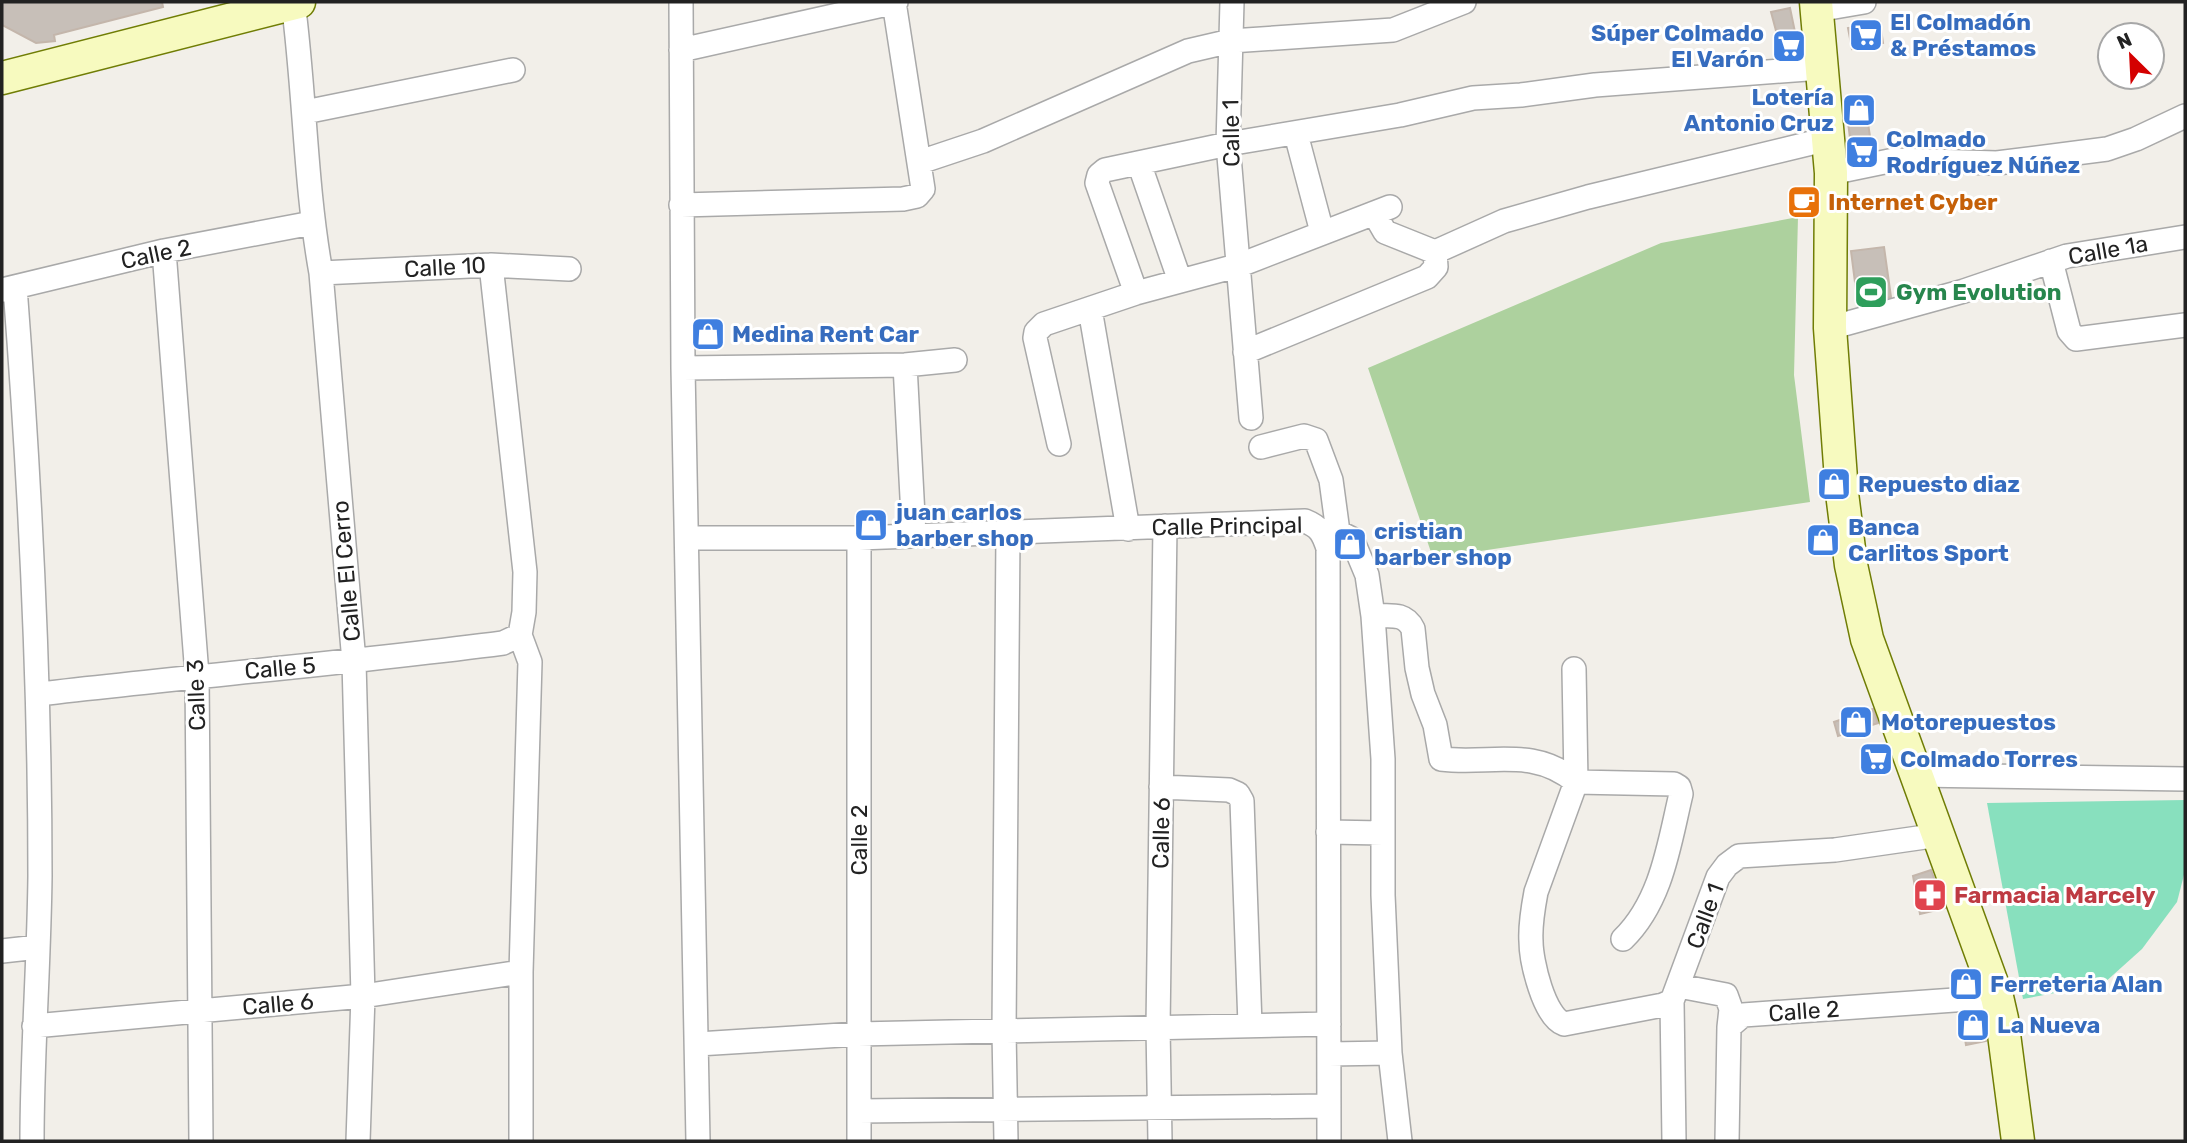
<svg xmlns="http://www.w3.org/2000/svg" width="2187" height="1143" font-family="Rubik,sans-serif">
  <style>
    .forest { fill: #add19e }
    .pitch { fill: #88e0be }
    .building { fill: #c7bfb8; stroke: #c4b6ab; stroke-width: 2 }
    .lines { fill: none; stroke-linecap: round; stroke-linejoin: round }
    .street-casing { stroke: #a9a9a9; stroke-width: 26 }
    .secondary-casing { stroke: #707d05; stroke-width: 35 }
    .street { stroke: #fff; stroke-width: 23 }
    .secondary { stroke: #f7fabf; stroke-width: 32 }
    .labels { text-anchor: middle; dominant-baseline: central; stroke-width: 6; stroke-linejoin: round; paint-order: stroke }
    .shop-label { font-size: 23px; font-weight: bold; fill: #366cbe; stroke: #fff; text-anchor: start }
    .street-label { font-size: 23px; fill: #222; stroke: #fff }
    .food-label { font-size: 23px; font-weight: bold; fill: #c56008; stroke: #fff; text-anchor: start }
    .leisure-label { font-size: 23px; font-weight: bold; fill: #27864d; stroke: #fff; text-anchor: start }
    .health-label { font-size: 23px; font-weight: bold; fill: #be3a42; stroke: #fff; text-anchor: start }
  </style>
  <rect width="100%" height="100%" fill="#f2efe9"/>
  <path class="forest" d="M1798 217 1794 375 1810 502 1433 558 1368 368 1661 243Z"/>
  <path class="pitch" d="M2185 800V871L2177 902 2142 949 2103 984 2023 999 1987 803Z"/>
  <path class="building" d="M2 2H162L163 7 54 35 55 41 36 43 2 25Z
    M1790 8 1800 56 1783 57 1771 12Z
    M1880 22 1883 43 1852 49 1848 28Z
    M1865 103 1872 150 1852 154 1846 106Z
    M1884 247 1891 297 1858 306 1851 251Z
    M1873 709 1878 723 1838 736 1834 722Z
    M1931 870 1945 908 1920 914 1913 876Z
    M1968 971 1973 985 1957 986 1954 975Z
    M1982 1012 1986 1041 1966 1045 1961 1014Z"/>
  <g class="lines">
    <g class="street-casing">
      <path id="street" d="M293 2C305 92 305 184 321 273L354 662 363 996 358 1141
        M681 2 683 368 698 1141
        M1232 2 1228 144 1251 418
        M1817 10 1864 2
        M681 50 896 2
        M305 112 513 70
        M1296 134 1322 232
        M920 162 983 141 1188 51 1231 41 1393 30 1464 2
        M1139 163 1180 281
        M1831 173 1894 160 1997 163 2107 149 2136 139 2185 116
        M681 205 903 199 917 196 923 189 894 2
        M1374 213 1385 232 1435 252 1504 221 1588 197 1828 139
        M164 251 197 675 201 1141
        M2051 261 2069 331 2076 339 2185 325
        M491 265 525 572 524 612 520 635 530 662 521 972V1141
        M321 273 491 265 569 269
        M15 287C30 483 40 679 40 876 39 964 32 1053 32 1141
        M2 290 164 251 312 223
        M1136 293 1097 183 1099 175 1105 170 1228 144 1400 115 1473 98 1521 95 1595 85 1821 68
        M1090 309 1128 529
        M1830 328 1964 291 2067 256 2185 237
        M1245 352 1427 277 1436 267 1435 252
        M905 365 914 535
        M683 368 905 365 955 360
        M1059 444 1035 338 1036 332 1044 324 1136 293 1240 265 1390 207
        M1261 447 1304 436 1316 440 1331 480 1338 532
        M1323 532H1338L1352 539 1367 575 1373 616 1383 759V895L1390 1053 1400 1141
        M687 538H859L1305 521C1320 527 1323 533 1328 548L1329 1141
        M1373 616C1390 616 1405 612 1413 629L1417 668 1423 694 1435 725 1441 759C1491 765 1533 746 1576 782L1536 892C1533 908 1530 925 1531 941 1531 961 1544 1017 1564 1024L1663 1005 1672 1001
        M1574 669 1576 782 1674 784 1679 787 1681 794C1669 844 1662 901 1623 939
        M39 694C193 676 349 663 503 643L520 635
        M1916 775 2185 779
        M1161 787 1229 790 1238 794 1242 801 1250 1025
        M1328 832 1383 833
        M2 951 38 947
        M1679 986 1726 995 1731 1009 1729 1027
        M34 1026 363 996 521 972
        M698 1044 858 1034 1329 1024
        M1329 1054 1390 1053
        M859 1111 1329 1106
        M859 1141V538
        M1006 1141 1004 1031 1008 534
        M1160 1141 1158 1027 1165 526
        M1674 1141 1672 1001 1718 877 1727 865 1739 856 1835 850 1939 835
        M1727 1141 1729 1027 1743 1015 1997 997"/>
    </g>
    <g class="secondary-casing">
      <path id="secondary" d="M1816 2 1831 173 1830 328 1842 493 1851 565 1867 639 1997 997 2002 1019 2018 1141
        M2 78 299 2"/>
    </g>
    <use href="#street" class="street"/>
    <use href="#secondary" class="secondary"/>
  </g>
  <defs>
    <g id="supermarket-square" transform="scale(1.75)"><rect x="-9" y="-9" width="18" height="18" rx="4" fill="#3f7fe0" stroke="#fff"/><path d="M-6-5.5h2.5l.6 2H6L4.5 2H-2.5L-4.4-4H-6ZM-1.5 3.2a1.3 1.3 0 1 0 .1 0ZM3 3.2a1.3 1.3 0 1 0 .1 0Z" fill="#fff"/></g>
    <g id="shop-square" transform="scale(1.75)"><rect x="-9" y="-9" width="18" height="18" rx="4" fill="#3f7fe0" stroke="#fff"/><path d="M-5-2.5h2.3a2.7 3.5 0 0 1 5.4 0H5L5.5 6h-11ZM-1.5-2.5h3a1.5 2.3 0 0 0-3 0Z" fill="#fff"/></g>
    <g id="cafe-square" transform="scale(1.75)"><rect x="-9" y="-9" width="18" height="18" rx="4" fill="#e8710a" stroke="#fff"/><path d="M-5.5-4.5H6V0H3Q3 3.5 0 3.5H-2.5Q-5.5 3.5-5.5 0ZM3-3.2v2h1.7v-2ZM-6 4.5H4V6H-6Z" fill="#fff"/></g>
    <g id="stadium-square" transform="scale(1.75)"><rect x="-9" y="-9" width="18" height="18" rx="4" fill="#2e9e5b" stroke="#fff"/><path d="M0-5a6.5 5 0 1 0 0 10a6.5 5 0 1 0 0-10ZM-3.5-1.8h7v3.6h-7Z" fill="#fff"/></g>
    <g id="pharmacy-square" transform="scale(1.75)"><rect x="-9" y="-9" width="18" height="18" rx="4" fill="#e0444e" stroke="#fff"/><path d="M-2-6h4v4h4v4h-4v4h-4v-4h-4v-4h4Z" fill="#fff"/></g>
  </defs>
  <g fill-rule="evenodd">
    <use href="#supermarket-square" x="1866" y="35"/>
    <use href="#supermarket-square" x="1789" y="46"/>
    <use href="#shop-square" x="1859" y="110"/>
    <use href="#supermarket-square" x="1862" y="152"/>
    <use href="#cafe-square" x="1804" y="202"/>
    <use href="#stadium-square" x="1871" y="292"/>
    <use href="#shop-square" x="708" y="334"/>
    <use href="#shop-square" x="1834" y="484"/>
    <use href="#shop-square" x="871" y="525"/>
    <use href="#shop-square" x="1823" y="540"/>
    <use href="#shop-square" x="1350" y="544"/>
    <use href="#shop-square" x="1856" y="722"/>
    <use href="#supermarket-square" x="1876" y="759"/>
    <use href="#pharmacy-square" x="1930" y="895"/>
    <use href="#shop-square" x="1966" y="984"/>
    <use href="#shop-square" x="1973" y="1025"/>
  </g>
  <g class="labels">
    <g class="shop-label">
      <text x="1890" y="22">El Colmadón<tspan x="1890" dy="26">&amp; Préstamos</tspan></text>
      <text x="1764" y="33" text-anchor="end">Súper Colmado<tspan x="1764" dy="26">El Varón</tspan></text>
      <text x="1834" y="97" text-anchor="end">Lotería<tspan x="1834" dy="26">Antonio Cruz</tspan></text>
      <text x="1886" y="139">Colmado<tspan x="1886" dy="26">Rodríguez Núñez</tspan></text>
      <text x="732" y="334">Medina Rent Car</text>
      <text x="1858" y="484">Repuesto diaz</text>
      <text x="896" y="512">juan carlos<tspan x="896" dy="26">barber shop</tspan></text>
      <text x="1848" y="527">Banca<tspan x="1848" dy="26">Carlitos Sport</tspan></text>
      <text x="1374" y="531">cristian<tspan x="1374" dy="26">barber shop</tspan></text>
      <text x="1881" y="722">Motorepuestos</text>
      <text x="1900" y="759">Colmado Torres</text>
      <text x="1990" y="984">Ferreteria Alan</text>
      <text x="1997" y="1025">La Nueva</text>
    </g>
    <g class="street-label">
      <text transform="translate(1231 133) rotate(-91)">Calle 1</text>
      <text transform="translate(2108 250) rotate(-10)">Calle 1a</text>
      <text transform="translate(156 254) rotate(-12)">Calle 2</text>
      <text transform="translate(445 267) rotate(-3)">Calle 10</text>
      <text transform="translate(1227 526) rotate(-1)">Calle Principal</text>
      <text transform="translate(346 571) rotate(-95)">Calle El Cerro</text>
      <text transform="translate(280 668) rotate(-5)">Calle 5</text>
      <text transform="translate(196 695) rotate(-92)">Calle 3</text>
      <text transform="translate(1161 833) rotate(-89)">Calle 6</text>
      <text transform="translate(859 840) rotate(-90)">Calle 2</text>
      <text transform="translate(1705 916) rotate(-70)">Calle 1</text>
      <text transform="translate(278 1004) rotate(-5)">Calle 6</text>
      <text transform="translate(1804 1011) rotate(-4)">Calle 2</text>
    </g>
    <g class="food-label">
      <text x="1828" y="202">Internet Cyber</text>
    </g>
    <g class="leisure-label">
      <text x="1896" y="292">Gym Evolution</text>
    </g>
    <g class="health-label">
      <text x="1954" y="895">Farmacia Marcely</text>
    </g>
  </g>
  <rect width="2187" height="1143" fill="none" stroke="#222222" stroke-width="7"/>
  <g transform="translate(2131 56) rotate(336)"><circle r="33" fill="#ffffff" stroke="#a7a7a7" stroke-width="2"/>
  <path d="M0-5L12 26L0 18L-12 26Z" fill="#d40000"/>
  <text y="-10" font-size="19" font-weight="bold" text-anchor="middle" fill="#222222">N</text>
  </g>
</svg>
